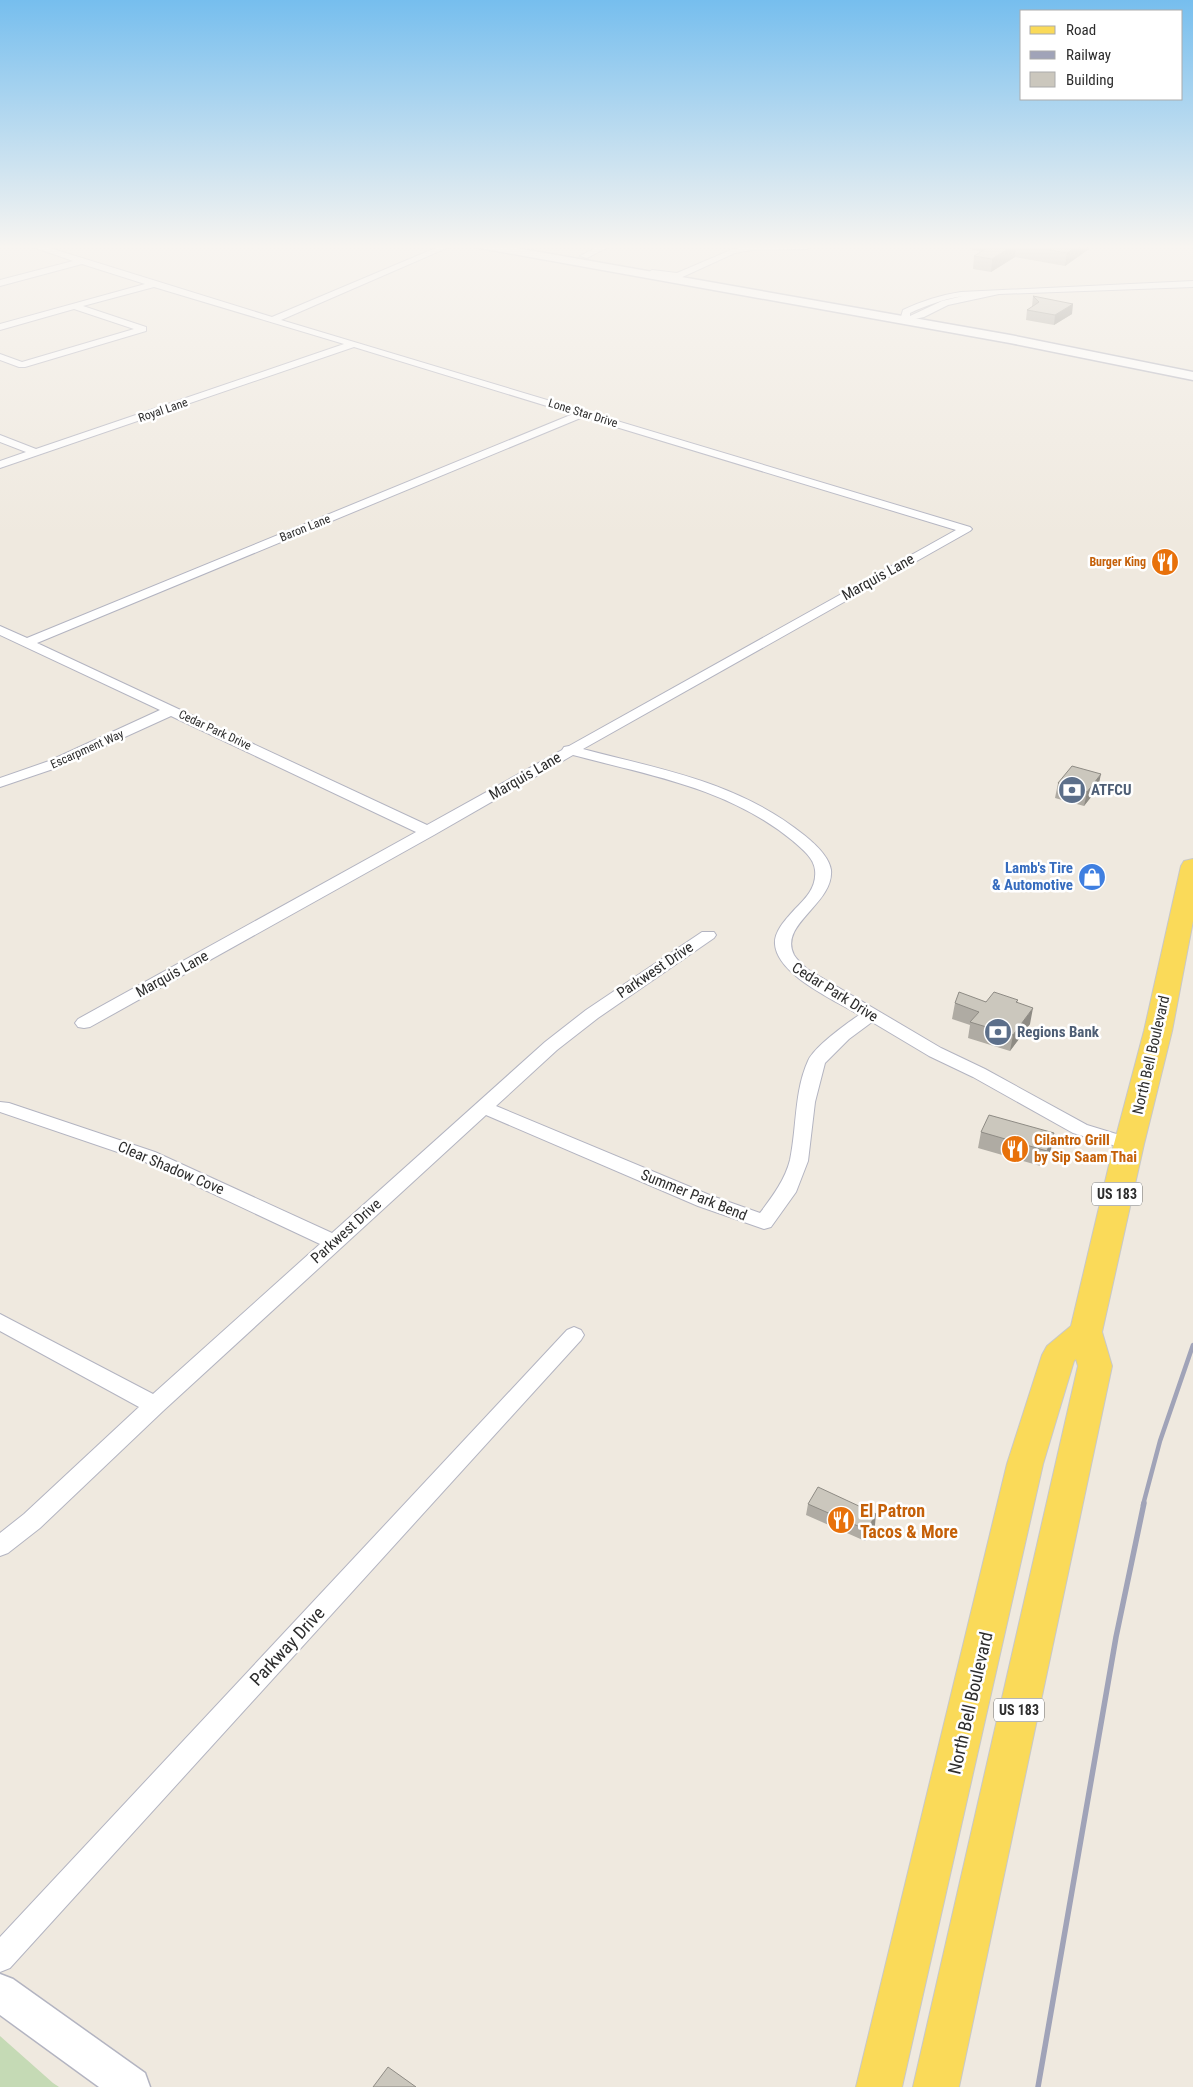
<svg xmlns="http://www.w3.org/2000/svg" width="1193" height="2087" font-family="'Roboto Condensed',sans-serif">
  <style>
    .cemetery { fill: #c5dab5 }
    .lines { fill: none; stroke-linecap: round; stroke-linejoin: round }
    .minor-casing { stroke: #b3b4c1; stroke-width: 2 }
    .tertiary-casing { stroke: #b3b4c1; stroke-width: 3 }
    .secondary-casing { stroke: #b3b4c1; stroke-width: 3 }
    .primary-casing { stroke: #c8c8c8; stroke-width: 2 }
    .minor { fill: #fff; fill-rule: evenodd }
    .tertiary { fill: #fff; fill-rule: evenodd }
    .secondary { fill: #fff; fill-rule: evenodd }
    .primary { fill: #fada59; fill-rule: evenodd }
    .rail-far1 { stroke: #a0a3b8; stroke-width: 4.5 }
    .rail { stroke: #a0a3b8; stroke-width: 5.5 }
    .wall { fill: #afaba3 }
    .shaded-wall { fill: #8e8b84 }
    .building { fill: #cbc7bd; stroke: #8e8b84 }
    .labels { text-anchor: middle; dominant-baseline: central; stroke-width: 5; stroke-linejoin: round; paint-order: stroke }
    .far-street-label { font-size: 12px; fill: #2d2d2d; stroke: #fff }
    .far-food-label { font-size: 12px; font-weight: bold; fill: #c56008; stroke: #fff; text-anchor: end }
    .shield { fill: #fff; stroke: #6c6c6c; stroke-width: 1 }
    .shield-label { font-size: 14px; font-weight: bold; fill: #2d2d2d }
    .street-label { font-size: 15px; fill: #2d2d2d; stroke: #fff }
    .service-label { font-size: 15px; font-weight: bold; fill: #4e5e75; stroke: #fff; text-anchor: start }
    .shop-label { font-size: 15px; font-weight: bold; fill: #366cbe; stroke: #fff; text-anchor: end }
    .food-label { font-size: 15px; font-weight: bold; fill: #c56008; stroke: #fff; text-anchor: start }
    .near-food-label { font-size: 18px; font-weight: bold; fill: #c56008; stroke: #fff; text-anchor: start }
    .near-street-label { font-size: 18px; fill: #2d2d2d; stroke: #fff }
  </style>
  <rect width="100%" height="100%" fill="#efe9df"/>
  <path class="cemetery" d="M0 2036 53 2083 59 2087H0Z"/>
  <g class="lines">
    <g class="minor-casing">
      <path id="minor" d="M24 244H37L272 317 445 244H456L281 320 970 527 972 529 970 531 583 749C663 770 738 782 804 835 814 843 829 856 831 870 834 904 778 924 794 955 797 960 803 965 807 969L941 1048 985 1069 1087 1125 1136 1140 1138 1144 1136 1148 1129 1150 1073 1133 973 1077 929 1056 872 1022 849 1039 825 1063 815 1102 808 1161 796 1192 771 1227 764 1229 698 1206 486 1115 163 1411 40 1528 8 1553 0 1556V1533L24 1514 139 1407 0 1331V1314L153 1394 320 1244 141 1160 0 1112V1102L9 1103 155 1152 332 1233 545 1042 586 1010 702 932H714L716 935 714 938 598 1018 557 1050 496 1106 712 1196 760 1213C772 1197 785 1180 790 1160 797 1127 794 1092 808 1061 814 1047 846 1024 859 1015 835 1000 777 975 775 944 774 931 787 918 795 909 806 898 817 887 815 870 814 858 802 849 793 841 728 788 652 776 573 755L434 835 90 1027 84 1028 78 1027 75 1023 78 1019 416 832 171 716 59 767 0 787V778L49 761 160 710 0 635V626L27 638 573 414 354 347 0 468V461L26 452 0 442V435L36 449 344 344 154 287 83 306 146 327V331L25 367H19L0 360V354L22 362 134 329 74 309 0 330V324L145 284 82 264 0 286V280L73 261ZM583 417 956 530 569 746 564 747 562 750 427 825 37 643Z
        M525 244H534L527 249 523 247Z
        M603 244H614L587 258 580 256Z
        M821 244 806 249 752 250 735 253 678 279 652 276 648 273 652 270 677 273 733 249 752 246Z
        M1193 281V287L999 294 948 305 924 317 901 322 900 320 903 310C922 301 941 295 961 292ZM963 296 942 301 910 316V313C927 305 944 299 963 296Z
        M574 1327 581 1330 584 1335 581 1340 10 1968 0 1972V1937L567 1330Z"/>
    </g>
    <g class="tertiary-casing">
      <path id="tertiary" d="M0 1974 13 1979 145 2073 150 2087H99L0 2015Z"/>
    </g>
    <g class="secondary-casing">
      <path id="secondary" d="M468 244H494L1010 335 1193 372V380L1010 343 474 247Z"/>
    </g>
    <g class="primary-casing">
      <path id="primary" d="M1193 859V921L1172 1031 1144 1144 1102 1332 1112 1366 959 2087H913L1078 1366 1076 1359 1074 1361 1043 1464 902 2087H856L1007 1464 1042 1355 1047 1346 1071 1326 1114 1144 1144 1031 1181 866 1184 861Z"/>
    </g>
    <use href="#minor" class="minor"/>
    <use href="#tertiary" class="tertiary"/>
    <use href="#secondary" class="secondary"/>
    <use href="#primary" class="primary"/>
    <path class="rail-far1" d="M1143 1505 1160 1441 1193 1345"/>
    <path class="rail" d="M1038 2087 1116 1637 1144 1503"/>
  </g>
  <path class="wall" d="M973 244H1096L1065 266 1015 257 991 272 973 269 974 256 982 252 972 250Z
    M1033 296 1072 314 1054 325 1026 320 1027 310 1032 307Z
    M1058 783 1098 788 1084 806 1055 798Z
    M1018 1000 1017 1003 1030 1024 1010 1051 968 1038 970 1025 952 1019 955 1003Z
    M981 1132 1054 1133 1051 1149 1044 1167 978 1148Z
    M808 1504 875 1525 865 1541 806 1515Z"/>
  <path class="shaded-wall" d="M1016 244 1015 257 991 272 992 259Z
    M1080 244H1096L1065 266 1067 253Z
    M1073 304 1072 314 1054 325 1055 315Z
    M1101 774 1098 788 1084 806 1087 792Z
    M1033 1008 1030 1024 1010 1051 1013 1035Z
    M1054 1133 1051 1149 1044 1167 1047 1151Z
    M876 1514 875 1525 865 1541 867 1530Z"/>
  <path class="building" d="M994 244H1016L992 259 974 256Z
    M1017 244H1080L1067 253Z
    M1033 296 1073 304 1055 315 1027 310 1039 302Z
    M1072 766 1101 774 1087 792 1058 783Z
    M959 992 986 1002 994 992 1018 1000 1016 1002 1033 1008 1013 1035 970 1022 979 1012 955 1003Z
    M989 1115 1054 1133 1047 1151 981 1132Z
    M818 1487 876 1514 867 1530 808 1504Z
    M388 2067 416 2087H373Z"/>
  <linearGradient id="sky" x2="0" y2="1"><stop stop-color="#76beee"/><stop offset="0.46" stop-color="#f8f5f1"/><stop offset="1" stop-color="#f8f5f1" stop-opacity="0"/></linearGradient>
  <rect width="1193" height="536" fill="url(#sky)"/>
  <defs>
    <g id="restaurant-disc" transform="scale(1.4375)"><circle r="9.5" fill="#e8710a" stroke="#fff"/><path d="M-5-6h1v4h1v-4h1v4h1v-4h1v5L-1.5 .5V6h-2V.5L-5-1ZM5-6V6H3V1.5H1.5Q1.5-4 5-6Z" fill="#fff"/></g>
    <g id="bank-disc" transform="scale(1.4375)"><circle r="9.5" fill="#5c6f8a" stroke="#fff"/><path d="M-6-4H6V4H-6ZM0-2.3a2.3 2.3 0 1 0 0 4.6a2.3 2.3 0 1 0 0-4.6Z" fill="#fff"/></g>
    <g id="shop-disc" transform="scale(1.4375)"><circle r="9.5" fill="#3f7fe0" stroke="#fff"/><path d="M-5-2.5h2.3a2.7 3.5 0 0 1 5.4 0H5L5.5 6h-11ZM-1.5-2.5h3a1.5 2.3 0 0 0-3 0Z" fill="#fff"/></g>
  </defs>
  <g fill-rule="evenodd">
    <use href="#restaurant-disc" x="1165" y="562"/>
    <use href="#bank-disc" x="1072" y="790"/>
    <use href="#shop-disc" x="1092" y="877"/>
    <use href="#bank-disc" x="998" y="1032"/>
    <use href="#restaurant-disc" x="1015" y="1149"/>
    <use href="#restaurant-disc" x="841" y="1520"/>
  </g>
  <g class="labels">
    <g class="far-street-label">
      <text transform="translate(163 410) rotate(-19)">Royal Lane</text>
      <text transform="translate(583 413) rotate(17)">Lone Star Drive</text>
      <text transform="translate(305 528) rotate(-22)">Baron Lane</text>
      <text transform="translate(215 730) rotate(25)">Cedar Park Drive</text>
      <text transform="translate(87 749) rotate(-24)">Escarpment Way</text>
    </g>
    <g class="far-food-label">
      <text x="1146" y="562">Burger King</text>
    </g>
    <g class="shield">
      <rect x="1092" y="1182.5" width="50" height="23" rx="4"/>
      <rect x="994" y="1698.5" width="50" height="23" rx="4"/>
    </g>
    <g class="shield-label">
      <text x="1117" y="1194">US 183</text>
      <text x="1019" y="1710">US 183</text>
    </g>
    <g class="street-label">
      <text transform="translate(878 577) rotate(-29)">Marquis Lane</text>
      <text transform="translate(525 776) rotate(-30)">Marquis Lane</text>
      <text transform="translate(655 970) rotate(-34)">Parkwest Drive</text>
      <text transform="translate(172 974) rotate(-29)">Marquis Lane</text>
      <text transform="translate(835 992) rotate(32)">Cedar Park Drive</text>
      <text transform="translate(1151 1055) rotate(-77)">North Bell Boulevard</text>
      <text transform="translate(171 1168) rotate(23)">Clear Shadow Cove</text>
      <text transform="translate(694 1195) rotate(22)">Summer Park Bend</text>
      <text transform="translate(346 1231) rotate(-42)">Parkwest Drive</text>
    </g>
    <g class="service-label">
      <text x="1091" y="790">ATFCU</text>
      <text x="1017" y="1032">Regions Bank</text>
    </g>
    <g class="shop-label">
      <text x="1073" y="868">Lamb's Tire<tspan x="1073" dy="17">&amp; Automotive</tspan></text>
    </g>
    <g class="food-label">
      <text x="1034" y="1140">Cilantro Grill<tspan x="1034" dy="17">by Sip Saam Thai</tspan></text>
    </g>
    <g class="near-food-label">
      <text x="860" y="1510">El Patron<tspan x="860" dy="21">Tacos &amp; More</tspan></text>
    </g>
    <g class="near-street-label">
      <text transform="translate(287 1646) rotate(-47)">Parkway Drive</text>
      <text transform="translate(970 1703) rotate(-77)">North Bell Boulevard</text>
    </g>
  </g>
  <rect x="1020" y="10" width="162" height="90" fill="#ffffff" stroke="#ababab"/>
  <rect x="1030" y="26" width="25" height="8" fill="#fada59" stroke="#ababab"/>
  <text x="1066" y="35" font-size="15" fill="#2d2d2d">Road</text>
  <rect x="1030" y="51" width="25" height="8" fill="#a0a3b8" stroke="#ababab"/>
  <text x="1066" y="60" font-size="15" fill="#2d2d2d">Railway</text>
  <rect x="1030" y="72" width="25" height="15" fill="#cbc7bd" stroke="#ababab"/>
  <text x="1066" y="85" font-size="15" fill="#2d2d2d">Building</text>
</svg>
